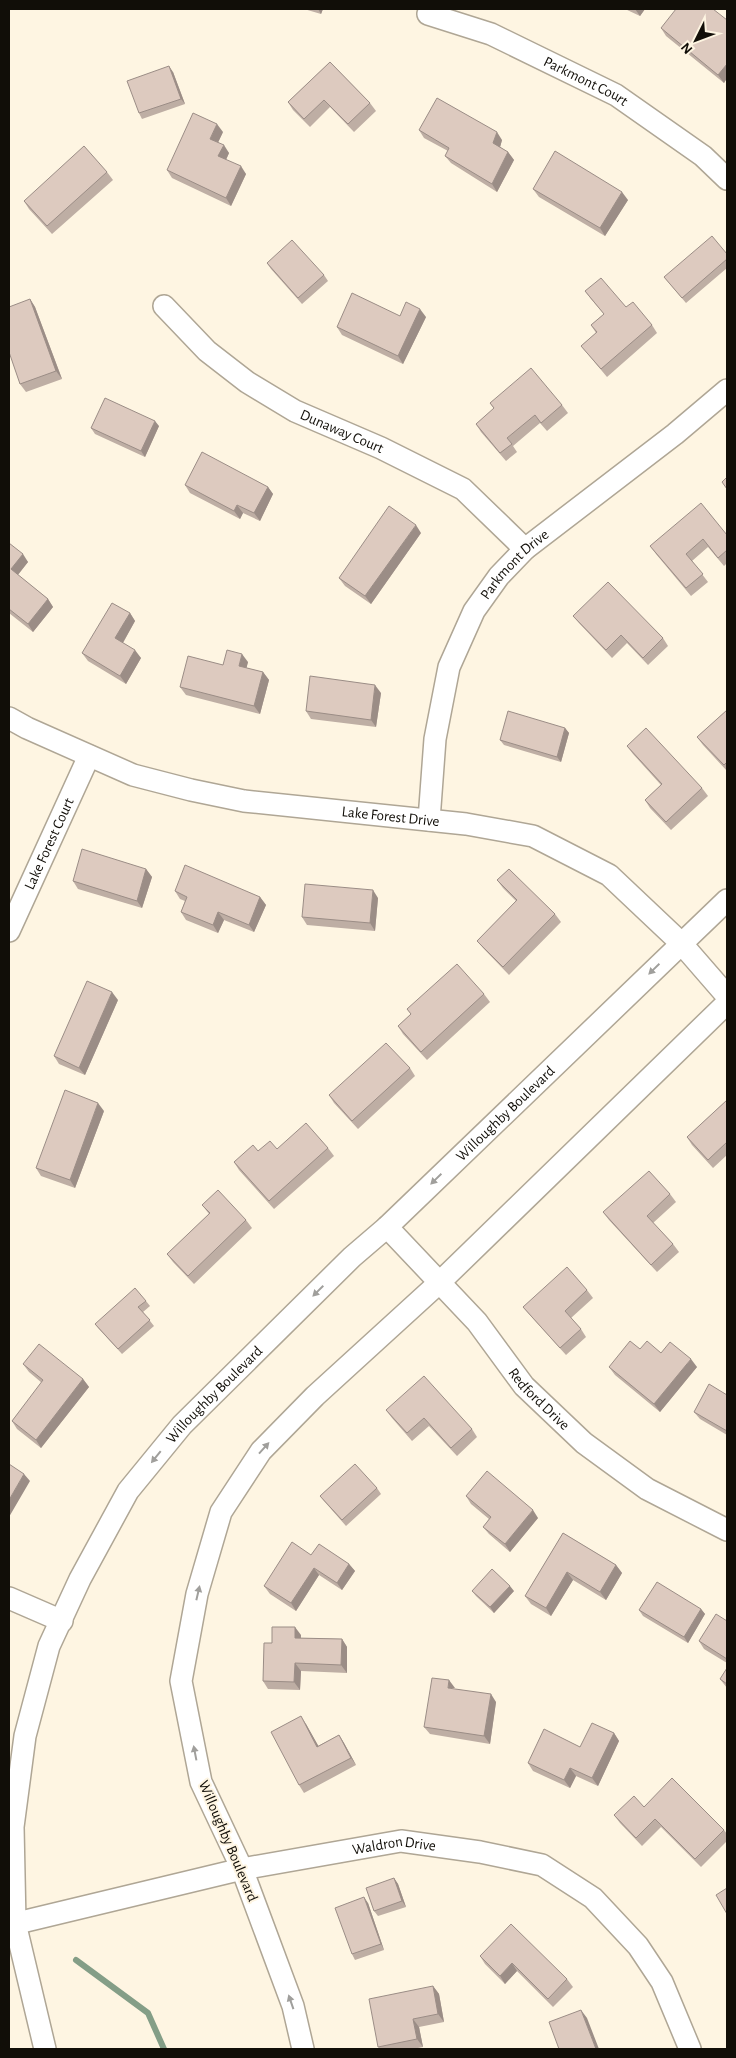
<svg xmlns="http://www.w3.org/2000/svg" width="736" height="2058" font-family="'Alegreya Sans',sans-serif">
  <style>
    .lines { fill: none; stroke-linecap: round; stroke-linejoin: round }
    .stream { stroke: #849e87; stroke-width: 6 }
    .minor-casing { stroke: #afa695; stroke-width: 24 }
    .minor { stroke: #fff; stroke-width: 21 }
    .wall { fill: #beaea4 }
    .shaded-wall { fill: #9b8d86 }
    .building { fill: #ddcabf; stroke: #9b8d86 }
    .oneway { fill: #a09f9c }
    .labels { text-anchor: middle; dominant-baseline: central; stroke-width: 4; stroke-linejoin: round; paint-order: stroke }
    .street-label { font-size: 15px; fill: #110e08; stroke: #fef5e2 }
  </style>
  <rect width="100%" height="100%" fill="#fef5e2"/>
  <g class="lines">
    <path class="stream" d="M76 1960 148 2013 164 2049"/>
    <g class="minor-casing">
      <g id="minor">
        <path id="s1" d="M428 14 491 34 616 95 703 156 727 179"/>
        <path id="s2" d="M164 306 207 351 247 382 295 411 381 448 463 489 525 549"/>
        <path id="s3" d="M9 718 27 728 133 775 191 790 244 801 466 824 533 836 609 875 681 943 727 996"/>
        <path id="s4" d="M429 820 435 739 449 667 474 611 499 576 525 549 675 434 727 390"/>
        <path id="s5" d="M9 931 89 756"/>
        <path id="s6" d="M387 1227 477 1322 524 1386 584 1443 647 1489 727 1530"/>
        <path d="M9 1598 62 1621"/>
        <path id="s7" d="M9 1925 242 1869 401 1841 480 1852 542 1865 593 1898 638 1946 662 1982 690 2049"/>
        <path id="s8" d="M45 2049 15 1923 13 1827 25 1736 49 1646 80 1579 128 1491 182 1425 352 1257 387 1227 727 900"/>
        <path d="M303 2049 293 2006 242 1869 201 1782 181 1681 197 1594 221 1512 261 1451 315 1396 440 1282 727 1003"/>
      </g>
    </g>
    <use href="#minor" class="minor"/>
  </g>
  <path class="wall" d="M304 9H323L321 14Z
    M625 9H645L640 16Z
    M727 20V78L724 83 666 36 661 28Z
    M330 62 370 103 376 111 354 132 330 107 310 127 293 110 288 102Z
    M173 72 185 104 142 119 139 113Z
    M419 130 502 140 500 147 508 152 514 160 497 192 451 163 445 156 448 151 424 138Z
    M223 132 218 142 229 153 226 160 246 174 231 206 172 178 167 170Z
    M107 172 113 180 52 234 29 209 24 201Z
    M533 189 628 200 605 236 539 197Z
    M727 254V268L686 303 664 277Z
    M267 263 324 275 328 281 302 304 271 269Z
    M585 291 626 307 652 325 657 333 607 377 587 353 581 346 596 333 591 325 604 314 591 299Z
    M30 299 35 307 62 379 26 392 20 384Z
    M400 316 426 317 403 364 342 335 337 327Z
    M490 403 562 405 568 413 547 431 540 423 513 446 517 452 506 461 481 432 476 424 494 409Z
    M159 426 145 457 95 434 91 428Z
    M185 485 268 487 273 494 260 521 243 513 240 519 190 493Z
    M421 533 371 604 345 586 339 578Z
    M727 535V563L724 566 708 547 692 561 708 582 691 596 656 554 650 546Z
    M9 543 28 562 18 575 48 599 53 607 33 632 9 613Z
    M130 613 135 621 123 643 141 658 126 684 88 661 82 653Z
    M573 616 663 638 668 646 648 665 627 643 612 658 579 623Z
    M248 662 246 668 263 672 269 680 260 714 186 695 180 687 223 665Z
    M381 693 376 727 311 719 306 711Z
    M727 710V771L703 745 697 737Z
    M565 728 569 733 561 762 504 745 500 740Z
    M627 746 702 788 708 796 671 830 650 808 645 800 661 785 633 754Z
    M146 869 152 877 142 908 78 889 73 881Z
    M497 880 555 914 561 922 509 975 483 948 477 941 516 901 503 888Z
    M175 891 260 897 266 905 254 932 224 920 218 933 186 920 181 912 185 901 180 899Z
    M378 898 375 931 307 925 302 917Z
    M484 994 490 1002 427 1060 403 1034 398 1026 411 1014 407 1009Z
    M118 1000 85 1075 59 1064 54 1056Z
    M410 1068 415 1076 358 1129 334 1103 329 1095Z
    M727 1100V1155L713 1168 692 1145 687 1137Z
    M104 1111 75 1188 41 1176 36 1168Z
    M328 1148 334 1156 274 1209 239 1170 234 1162 258 1151 277 1149Z
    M670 1194 676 1202 653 1223 673 1244 679 1252 657 1272 609 1220 603 1212Z
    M202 1205 246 1220 252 1228 194 1284 173 1262 167 1254 209 1214Z
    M587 1290 593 1298 571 1318 581 1329 586 1337 566 1355 529 1314 523 1307Z
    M146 1301 150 1306 143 1312 154 1326 122 1354 99 1329 95 1324Z
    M640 1349 697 1367 660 1412 615 1375 609 1367Z
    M23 1364 83 1379 89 1387 41 1448 17 1429 12 1421 42 1383 29 1372Z
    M727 1395V1435L700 1419 694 1412Z
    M386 1410 472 1429 477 1437 457 1456 429 1426 412 1441 392 1418Z
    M377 1488 381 1494 346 1526 324 1501 320 1496Z
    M466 1496 538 1518 510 1552 489 1534 483 1527 489 1519 471 1504Z
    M563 1533 616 1565 622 1573 606 1600 573 1580 551 1616 531 1604 525 1596Z
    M311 1555 349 1564 355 1571 342 1590 319 1575 296 1611 270 1594 264 1586Z
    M472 1591H514L494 1613 476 1596Z
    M701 1609 705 1614 688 1643 643 1616 639 1610Z
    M727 1621V1663L704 1649 699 1641Z
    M301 1635V1638L342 1639 347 1647V1673L301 1671 300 1690 268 1689 263 1681 272 1643Z
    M727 1668V1688L720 1679Z
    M455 1689 496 1702 490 1744 430 1734 424 1727Z
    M306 1724 318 1746 339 1735 344 1743 356 1765 304 1793 299 1785Z
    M614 1733 619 1741 598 1786 576 1776 570 1788 533 1771 528 1763 580 1747Z
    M644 1807 724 1830 727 1834V1841L701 1867 661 1827 642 1846 620 1823 614 1815Z
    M394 1878 398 1884 406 1907 378 1916 374 1911Z
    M368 1903 384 1950 355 1960 352 1954Z
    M480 1956 567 1979 573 1987 553 2007 517 1971 505 1984 485 1964Z
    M433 1986 439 1994 444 2022 419 2027 423 2047 413 2049H380L378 2047Z"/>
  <path class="shaded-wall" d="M318 9H323L321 14Z
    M635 9H645L640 16Z
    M727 64V78L724 83 718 75Z
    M169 66 173 72 185 104 181 99Z
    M217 124 223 132 216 147 210 139Z
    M497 132 502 140 499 151 493 143Z
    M224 145 229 153 224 164 218 156Z
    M508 152 514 160 497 192 492 184Z
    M241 166 246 174 231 206 226 198Z
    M622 192 628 200 605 236 600 228Z
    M30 299 35 307 62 379 56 371Z
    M420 309 426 317 403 364 398 356Z
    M155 421 159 426 145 457 141 451Z
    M268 487 273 494 260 521 254 513Z
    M237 505 243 513 240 519 234 511Z
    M416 525 421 533 371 604 365 596Z
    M23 554 28 562 16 577 11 569Z
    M48 599 53 607 33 632 28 624Z
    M130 613 135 621 121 646 115 638Z
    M135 650 141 658 126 684 120 676Z
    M242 654 248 662 245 674 239 666Z
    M263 672 269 680 260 714 254 706Z
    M375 685 381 693 376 727 371 720Z
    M565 728 569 733 561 762 557 757Z
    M146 869 152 877 142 908 137 901Z
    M373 890 378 898 375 931 370 923Z
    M260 897 266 905 254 932 249 925Z
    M218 912 224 920 218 933 213 925Z
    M112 992 118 1000 85 1075 79 1068Z
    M98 1103 104 1111 75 1188 70 1180Z
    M691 1359 697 1367 660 1412 654 1404Z
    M83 1379 89 1387 41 1448 36 1440Z
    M24 1474 30 1481 9 1517V1500Z
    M533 1510 538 1518 510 1552 505 1544Z
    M349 1564 355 1571 342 1590 337 1583Z
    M616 1565 622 1573 606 1600 600 1592Z
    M314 1568 319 1575 296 1611 291 1603Z
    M567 1572 573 1580 551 1616 546 1608Z
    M510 1586 514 1591 494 1613 490 1607Z
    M701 1609 705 1614 688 1643 684 1637Z
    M295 1627 301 1635 300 1646 295 1638Z
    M342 1639 347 1647V1673L341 1665Z
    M295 1663 301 1671 300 1690 294 1682Z
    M449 1680 455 1688H448Z
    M491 1694 496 1702 490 1744 484 1736Z
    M301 1716 306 1724 323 1754 317 1747Z
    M614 1733 619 1741 598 1786 592 1778Z
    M339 1735 344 1743 356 1765 351 1758Z
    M570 1768 576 1776 570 1788 564 1780Z
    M394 1878 398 1884 406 1907 402 1901Z
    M364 1897 368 1903 384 1950 381 1944Z
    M512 1963 517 1971 505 1984 500 1976Z
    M433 1986 439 1994 444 2022 438 2014Z
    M581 2010 587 2018 599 2049H596Z
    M413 2019 419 2027 423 2047 417 2039Z"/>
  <path class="building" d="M676 9H713L727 20V64L718 75 661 28Z
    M330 62 370 103 348 124 324 100 304 119 288 102Z
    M169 66 181 99 139 113 127 81Z
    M437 98 497 132 493 143 508 152 492 184 445 156 449 148 419 130Z
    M193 113 217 124 210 139 224 145 218 156 241 166 226 198 167 170Z
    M84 146 107 172 47 226 24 201Z
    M555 151 622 192 600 228 533 189Z
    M712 236 727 254V259L682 298 664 277Z
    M292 240 324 275 298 298 267 263Z
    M601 278 626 307 633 302 652 325 601 369 581 346 597 332 591 325 604 314 585 291Z
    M352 293 400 316 406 302 420 309 398 356 337 327Z
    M30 299 56 371 20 384 9 352V307Z
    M531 368 562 405 541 423 535 415 507 438 512 444 500 453 476 424 494 408 490 403Z
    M105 398 155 421 141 451 91 428Z
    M202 452 268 487 254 513 237 505 234 511 185 485Z
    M727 477V489L722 482Z
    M701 503 727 535V550L718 558 703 539 686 554 703 574 686 588 650 546Z
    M389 506 416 525 365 596 339 578Z
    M9 543 23 554 11 569 48 599 28 624 9 609Z
    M608 582 663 638 643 658 621 635 606 650 573 616Z
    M112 603 130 613 115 638 135 650 120 676 82 653Z
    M227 650 242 654 239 666 263 672 254 706 180 687 188 656 223 665Z
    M310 676 375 685 371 720 306 711Z
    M727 710V762L724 765 697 737Z
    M508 711 565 728 557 757 500 740Z
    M646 728 702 788 666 822 645 800 662 784 627 746Z
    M82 849 146 869 137 901 73 881Z
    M185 865 260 897 249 925 218 912 213 925 181 912 187 897 175 891Z
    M509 869 555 914 503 967 477 941 517 900 497 880Z
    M305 884 373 890 370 923 302 917Z
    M457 964 484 994 421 1052 398 1026 411 1014 407 1009Z
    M87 981 112 992 79 1068 54 1056Z
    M386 1043 410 1068 352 1121 329 1095Z
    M65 1090 98 1103 70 1180 36 1168Z
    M727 1100V1142L708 1160 687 1137Z
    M306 1123 328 1148 269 1201 234 1162 253 1145 258 1151 270 1141 277 1149Z
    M649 1171 670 1194 647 1216 673 1244 651 1265 603 1212Z
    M218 1190 246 1220 188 1276 167 1254 210 1213 202 1205Z
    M567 1267 587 1290 565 1311 581 1329 560 1348 523 1307Z
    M135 1288 146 1301 138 1307 150 1320 118 1349 95 1324Z
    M630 1341 640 1349 647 1341 661 1353 670 1342 691 1359 654 1404 609 1367Z
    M39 1344 83 1379 36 1440 12 1421 43 1380 23 1364Z
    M424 1376 472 1429 451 1448 424 1418 407 1433 386 1410Z
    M709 1384 727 1395V1431L694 1412Z
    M9 1464 24 1474 9 1500Z
    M355 1464 377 1488 342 1520 320 1496Z
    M487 1471 533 1510 505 1544 483 1527 491 1517 466 1496Z
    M563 1533 616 1565 600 1592 567 1572 546 1608 525 1596Z
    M292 1542 311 1555 319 1544 349 1564 337 1583 314 1568 291 1603 264 1586Z
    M492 1569 510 1586 490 1607 472 1591Z
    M657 1582 701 1609 684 1637 639 1610Z
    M716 1614 727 1621V1659L699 1641Z
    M272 1627H295V1638L342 1639 341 1665 295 1663 294 1682 263 1681 264 1643H272Z
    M727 1668V1684L720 1679Z
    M432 1678 449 1680 448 1688 491 1694 484 1736 424 1727Z
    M301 1716 317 1747 339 1735 351 1758 299 1785 271 1732Z
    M592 1723 614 1733 592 1778 570 1768 564 1780 528 1763 544 1729 580 1747Z
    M672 1778 724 1830 695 1859 655 1819 636 1838 614 1815 634 1796 644 1807Z
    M394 1878 402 1901 374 1911 366 1888Z
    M727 1888V1914L716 1895Z
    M364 1897 381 1944 352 1954 335 1908Z
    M511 1924 567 1979 548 1999 512 1963 500 1976 480 1956Z
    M433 1986 438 2014 413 2019 417 2039 378 2047 369 1999Z
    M581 2010 596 2049H559L549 2022Z"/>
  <defs><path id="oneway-solid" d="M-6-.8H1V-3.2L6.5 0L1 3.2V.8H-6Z" transform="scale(1.25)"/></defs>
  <g class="oneway">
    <use href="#oneway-solid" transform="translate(654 969) rotate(136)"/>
    <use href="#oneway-solid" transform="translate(436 1179) rotate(136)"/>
    <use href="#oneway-solid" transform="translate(318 1291) rotate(135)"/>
    <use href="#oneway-solid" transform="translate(264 1448) rotate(-48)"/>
    <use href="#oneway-solid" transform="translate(156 1457) rotate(129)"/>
    <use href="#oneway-solid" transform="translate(198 1593) rotate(-77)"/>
    <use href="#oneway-solid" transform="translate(195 1753) rotate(-101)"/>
    <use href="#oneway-solid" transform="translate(291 2002) rotate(-109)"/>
  </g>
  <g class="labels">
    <g class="street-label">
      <text stroke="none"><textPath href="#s1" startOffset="172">Parkmont Court</textPath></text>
      <text stroke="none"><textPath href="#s2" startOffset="220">Dunaway Court</textPath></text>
      <text stroke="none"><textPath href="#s4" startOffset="278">Parkmont Drive</textPath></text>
      <text stroke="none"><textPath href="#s3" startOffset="398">Lake Forest Drive</textPath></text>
      <text stroke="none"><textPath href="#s5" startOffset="96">Lake Forest Court</textPath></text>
      <text stroke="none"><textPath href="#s8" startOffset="1119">Willoughby Boulevard</textPath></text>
      <text stroke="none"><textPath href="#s8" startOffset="714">Willoughby Boulevard</textPath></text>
      <text stroke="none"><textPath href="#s6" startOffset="230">Redford Drive</textPath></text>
      <text transform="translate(228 1841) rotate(67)">Willoughby Boulevard</text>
      <text stroke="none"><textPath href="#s7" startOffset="394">Waldron Drive</textPath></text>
    </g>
  </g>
  <rect width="736" height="2058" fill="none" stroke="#110e08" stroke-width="20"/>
  <g transform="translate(696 40) rotate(228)" stroke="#fef5e2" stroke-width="4" paint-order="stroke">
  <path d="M0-4L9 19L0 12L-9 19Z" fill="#110e08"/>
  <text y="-8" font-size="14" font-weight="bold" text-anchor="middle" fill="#110e08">N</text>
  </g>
</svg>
